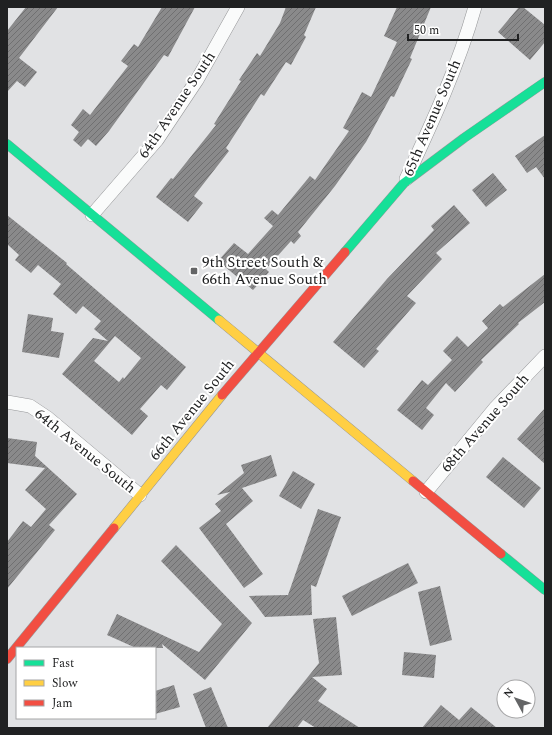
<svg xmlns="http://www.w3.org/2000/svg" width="552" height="735" font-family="Spectral,serif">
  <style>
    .building { fill: url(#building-hatch); fill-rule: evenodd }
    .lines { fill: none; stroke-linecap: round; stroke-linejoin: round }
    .street-casing { stroke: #969799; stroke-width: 14 }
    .fast-casing { stroke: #969799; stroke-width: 10 }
    .slow-casing { stroke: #969799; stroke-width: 10 }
    .jam-casing { stroke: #969799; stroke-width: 10 }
    .street { stroke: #fafbfb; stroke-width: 13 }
    .fast { stroke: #16e098; stroke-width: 9 }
    .slow { stroke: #ffcf43; stroke-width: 9 }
    .jam { stroke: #f24e42; stroke-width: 9 }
    .poi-dot { fill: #646566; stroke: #fff; stroke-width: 1.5 }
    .labels { text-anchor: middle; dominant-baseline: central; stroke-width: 4; stroke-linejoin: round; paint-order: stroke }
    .street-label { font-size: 15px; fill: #202122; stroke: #fff }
    .poi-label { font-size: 15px; fill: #202122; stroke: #fff; text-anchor: start }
  </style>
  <defs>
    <pattern id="building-hatch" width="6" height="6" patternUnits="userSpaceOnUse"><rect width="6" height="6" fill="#8a8a8b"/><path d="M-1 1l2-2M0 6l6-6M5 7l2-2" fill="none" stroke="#707071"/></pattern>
  </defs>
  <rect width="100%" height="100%" fill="#e1e2e4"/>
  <path class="building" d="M26 7H58L19 58 37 72 25 87 17 81 7 92V31Z
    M162 7H195L168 57 164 55 109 131 96 146 88 139 81 147 73 140 79 132 71 125 83 109 90 115 128 66 121 61 134 44 138 47Z
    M286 7H316L304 35 306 37 291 65 286 62 264 96 261 94 226 148 229 151 194 196 203 203 188 222 156 197 171 178 173 179 216 125 214 124 241 81 239 80 257 53 260 56 280 23Z
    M397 7H431L410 58 412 59 394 97 391 96 366 142 335 186 298 232 301 236 294 244 291 241 266 269 269 272 253 290 218 261 234 243 248 254 273 226 264 218 272 210 278 215 310 176 315 180 349 131 343 128 362 92 371 97 397 42 384 36Z
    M519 7H523L545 25V42L530 60 498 32Z
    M545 135V179L536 167 527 173 515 156Z
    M493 173 507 190 486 207 472 190Z
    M454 205 470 223 436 253 442 259 407 296 416 303 376 349 379 351 364 368 333 342 387 279 434 230 431 226Z
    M7 215 67 263 66 264 186 367 167 390 161 385 140 409 148 416 132 435 62 374 93 338 108 341 94 329 101 321 83 306 76 314 53 294 61 284 38 265 31 273 15 260 19 255 7 244ZM115 336 141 358 124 379 123 377 119 382 94 361Z
    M545 274V302L518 323 519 324 481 360 483 362 455 392 446 383 426 408 434 415 422 430 397 410 422 380 428 385 452 360 443 351 457 336 468 347 488 328 482 321 500 304 503 307Z
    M28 314 53 318 51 331 64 333 59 358 22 352Z
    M545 408V464L517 439Z
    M7 438 37 442 35 456 77 494 49 525 55 530 7 589V542L23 521 31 527 46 509 25 490 45 468 7 463Z
    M271 455 277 476 242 488 253 501 226 524 263 574 244 588 199 528 221 511 215 504 230 492 217 495 244 473 241 465Z
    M503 457 541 488 524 508 486 477Z
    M293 471 315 484 301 509 279 496Z
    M318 509 341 517 316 587 311 585 312 615 265 617 249 596 288 595Z
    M176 545 252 623 205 680 162 644 163 648H136L107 635 117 614 199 652 222 624 161 561Z
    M408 563 418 583 352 616 342 596Z
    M440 586 452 640 430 646 418 592Z
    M336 617 342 675 312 677 327 689 318 701 360 728H316L303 720 297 728H267L319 663 313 619Z
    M404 652 436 655 434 678 402 675Z
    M174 685 180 707 155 714V691Z
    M211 687 228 728H206L193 694Z
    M441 705 459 720 471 707 497 728H422Z"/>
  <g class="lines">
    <g class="street-casing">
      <path id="street" d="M406 179C432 123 458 67 475 7
        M92 215 157 140 197 80 238 7
        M7 402 30 406 48 418 140 495
        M426 492 496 407 545 356"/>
    </g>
    <g class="fast-casing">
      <path id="fast" d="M7 144 219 320
        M345 252 404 183 464 138 545 82
        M501 554 545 590"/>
    </g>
    <g class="slow-casing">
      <path id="slow" d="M219 320 413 481
        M114 528 222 395"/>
    </g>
    <g class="jam-casing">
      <path id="jam" d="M222 395 345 252
        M413 481 501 554
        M7 659 114 528"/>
    </g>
    <use href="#street" class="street"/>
    <use href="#fast" class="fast"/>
    <use href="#slow" class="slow"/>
    <use href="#jam" class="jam"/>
  </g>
  <rect class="poi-dot" x="190" y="267" width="8" height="8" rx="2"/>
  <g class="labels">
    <g class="street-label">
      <text transform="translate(177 105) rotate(-56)">64th Avenue South</text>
      <text transform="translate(432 118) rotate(-67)">65th Avenue South</text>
      <text transform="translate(192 410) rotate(-51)">66th Avenue South</text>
      <text transform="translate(485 423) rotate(-49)">68th Avenue South</text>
      <text transform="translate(85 451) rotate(39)">64th Avenue South</text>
    </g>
    <g class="poi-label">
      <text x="202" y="262">9th Street South &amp;<tspan x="202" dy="17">66th Avenue South</tspan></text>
    </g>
  </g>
  <rect width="552" height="735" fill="none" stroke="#202122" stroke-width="16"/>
  <rect x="16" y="647" width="140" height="72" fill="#ffffff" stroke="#a6a6a7"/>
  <rect x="24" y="660" width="20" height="6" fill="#16e098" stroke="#a6a6a7"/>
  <text x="52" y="667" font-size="12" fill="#202122">Fast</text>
  <rect x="24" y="680" width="20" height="6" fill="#ffcf43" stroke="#a6a6a7"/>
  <text x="52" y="687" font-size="12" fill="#202122">Slow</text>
  <rect x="24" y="700" width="20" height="6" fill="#f24e42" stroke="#a6a6a7"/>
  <text x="52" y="707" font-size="12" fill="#202122">Jam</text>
  <g transform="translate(516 699) rotate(310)"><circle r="19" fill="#ffffff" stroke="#a6a6a7"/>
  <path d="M0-3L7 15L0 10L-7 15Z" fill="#646566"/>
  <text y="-6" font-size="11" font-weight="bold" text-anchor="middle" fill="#202122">N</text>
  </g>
  <path d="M408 34v6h110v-6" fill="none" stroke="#202122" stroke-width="2"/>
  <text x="414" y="34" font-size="12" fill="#202122" stroke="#ffffff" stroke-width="3" paint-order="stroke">50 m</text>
</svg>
